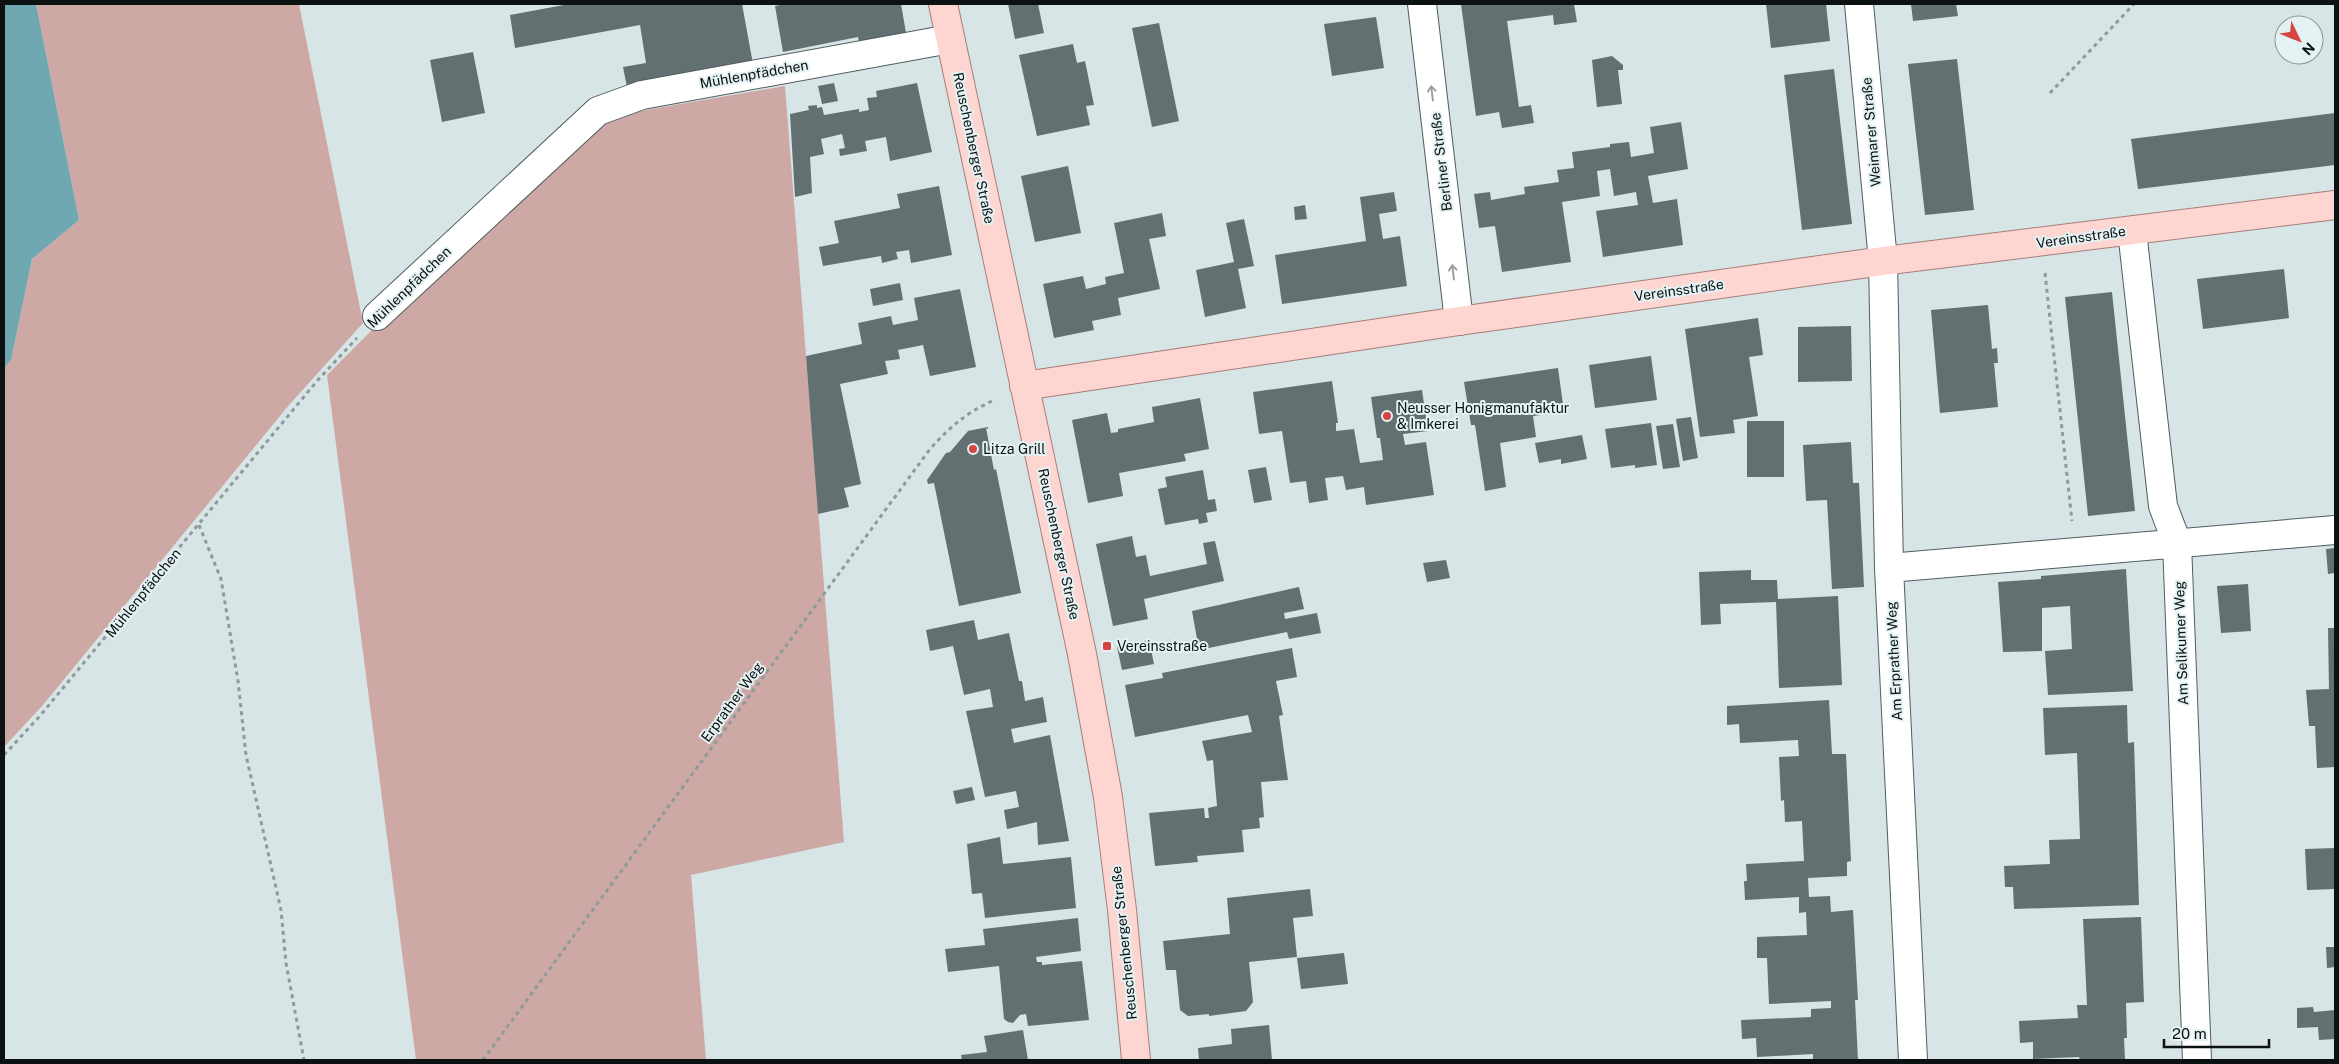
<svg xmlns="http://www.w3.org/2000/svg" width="2339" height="1064" font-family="'Public Sans',sans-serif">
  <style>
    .green { fill: #cda8a4 }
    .water { fill: #70a8b1 }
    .building { fill: #637072 }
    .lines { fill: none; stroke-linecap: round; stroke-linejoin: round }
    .minor-casing { stroke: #515d5f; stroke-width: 30 }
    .major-casing { stroke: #a87e7a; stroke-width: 30 }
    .path { stroke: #8f9a9b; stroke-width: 3; stroke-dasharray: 4 4; stroke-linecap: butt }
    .minor { stroke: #fff; stroke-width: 28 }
    .major { stroke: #fdd5d1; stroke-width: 28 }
    .oneway { stroke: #9ea0a0 }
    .poi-dot { fill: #d54643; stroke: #e4f2f4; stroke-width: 2 }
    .labels { text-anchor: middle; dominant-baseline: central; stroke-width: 4; stroke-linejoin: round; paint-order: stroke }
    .street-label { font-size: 14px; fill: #0c1112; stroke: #e4f2f4 }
    .poi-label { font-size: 14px; fill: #0c1112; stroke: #e4f2f4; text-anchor: start }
  </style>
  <rect width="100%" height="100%" fill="#d7e5e7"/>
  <path class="green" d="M36 4H299L363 323 289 405 43 705 4 747V368L11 360 32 259 79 220Z
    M785 86 844 842 691 875 706 1060H416L327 375 381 321 558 161 603 125 640 111Z"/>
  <path class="water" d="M4 4H36L79 220 32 259 11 360 4 368Z"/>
  <path class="building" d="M569 4H742L753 64 627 87 623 67 646 63 640 25 515 48 510 15Z
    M785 4H901L906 33 859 42 858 37 783 52 775 6Z
    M1008 4H1038L1044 33 1015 39Z
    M1461 4H1574L1577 22 1554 25 1553 15 1507 21 1519 107 1531 105 1534 123 1502 128 1499 112 1476 116Z
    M1766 4H1826L1830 41 1771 48Z
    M1911 4H1956L1958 16 1913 21Z
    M1376 17 1384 68 1332 76 1324 24Z
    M1159 23 1179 121 1152 127 1132 28Z
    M1073 44 1077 63 1085 61 1094 105 1086 106 1090 125 1037 136 1019 55Z
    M473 52 485 113 442 122 430 60Z
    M1612 56 1623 65V70H1618L1622 104 1597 107 1592 60Z
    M1957 59 1974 210 1925 215 1908 64Z
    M1834 69 1852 224 1802 230 1784 75Z
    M834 83 838 101 822 104 818 86Z
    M917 83 932 152 890 161 886 137 865 141 867 151 840 156 839 149 845 148 842 134 821 139 824 154 810 157 812 193 795 197 790 114 809 110 808 106 817 105V108L822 107 824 115 859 109V112L869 110 867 98 877 97 876 91Z
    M2335 113V165L2138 189 2131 139Z
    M1681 122 1688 169 1648 176 1653 203 1677 199 1683 245 1603 257 1596 211 1638 205 1636 192 1614 196 1610 169 1597 171 1600 196 1562 202 1571 262 1502 272 1495 226 1479 228 1474 194 1490 192 1491 200 1525 194 1524 187 1559 182 1557 170 1574 168 1572 152 1610 147V144L1629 142 1631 157 1654 153 1650 127Z
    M1068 166 1081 233 1035 242 1021 176Z
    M939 186 952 255 911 263 909 250 896 252 898 259 882 263 881 256 823 266 819 247 839 243 834 221 900 208 897 194Z
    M1394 192 1397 211 1379 214 1383 239 1400 236 1407 286 1282 304 1275 255 1366 241 1360 197Z
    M1305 205 1307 219 1295 220 1294 207Z
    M1162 213 1166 236 1149 239 1160 289 1118 298 1121 315 1092 321 1094 330 1054 338 1043 284 1083 276 1086 289 1106 284 1105 277 1124 273 1114 223Z
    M1244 219 1254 266 1238 269 1246 308 1205 317 1196 270 1234 262 1226 223Z
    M2284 269 2289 318 2203 329 2197 279Z
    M900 283 903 300 873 306 870 289Z
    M960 289 976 367 930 376 923 345 898 350 900 359 885 361 888 374 840 384 861 484 844 488 849 507 818 514 806 356 862 344 858 323 891 316 893 325 918 320 914 298Z
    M2112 292 2135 511 2088 516 2065 297Z
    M1988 305 1992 349 1997 348 1998 363H1994L1998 407 1940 413 1931 310Z
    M1758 318 1763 355 1749 357 1758 416 1733 420 1735 433 1700 437 1685 329Z
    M1851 326 1852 381 1798 382V327Z
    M1651 356 1657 400 1595 408 1589 365Z
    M1558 368 1564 412 1533 416 1536 437 1500 443 1506 487 1485 491 1475 425H1471L1464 382Z
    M1332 381 1338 423H1336V431L1354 429 1360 463 1383 460 1380 438H1377L1371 397 1422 390 1428 431 1403 434 1405 445 1426 442 1434 495 1366 505 1364 487 1346 490 1343 476 1325 478 1328 500 1309 503 1306 481 1290 483 1282 431 1259 434 1253 392Z
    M1200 398 1209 449 1184 454 1186 461 1119 473 1123 496 1088 503 1072 420 1107 413 1111 433 1118 432V429L1154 422 1152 407Z
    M1691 417 1698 458 1683 461 1676 419Z
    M1747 421H1784V477H1747Z
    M1651 423 1657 465 1635 468V465L1611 468 1605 429Z
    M1673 424 1680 467 1663 469 1656 426Z
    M988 427V429L986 428 994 470 996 469 1021 593 959 606 934 483 928 484 927 480 946 453 950 452 968 431Z
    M1582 435 1587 459 1561 464V459L1539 463 1535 443Z
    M1851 442 1853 483H1859L1864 587 1832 589 1827 500 1806 501 1803 445Z
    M1266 467 1272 500 1254 503 1248 470Z
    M1203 470 1208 500 1215 499 1217 511 1206 513 1208 522 1199 524 1198 519 1165 525 1158 489 1167 487 1165 477Z
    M1132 536 1136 557 1146 555 1150 576 1207 564 1203 543 1215 541 1224 581 1144 599 1148 619 1113 626 1096 544Z
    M2335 548V573L2328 574 2326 549Z
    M1446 560 1450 578 1427 582 1423 563Z
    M2126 569 2133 691 2048 695 2045 651 2072 649 2070 606 2042 608V651L2003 652 1998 582 2041 579V576Z
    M1751 570V580H1777L1778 599 1838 596 1842 685 1779 688 1776 602 1720 604 1721 624 1701 625 1699 572Z
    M2248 584 2251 631 2221 633 2217 586Z
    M1299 587 1304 609 1284 613 1285 619 1317 613 1321 633 1289 639 1287 632 1199 650 1192 611Z
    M974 620 978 640 1009 633 1019 681H1022L1025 701 1043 697 1047 722 1011 729 1014 743 1050 735 1069 841 1038 845 1037 822 1007 829 1004 810 1019 807 1016 791 985 797 966 711 993 707 990 689 964 695 953 646 930 651 926 630Z
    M2328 628H2335V767L2317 768 2315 726H2309L2306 690 2329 689Z
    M1149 640 1154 664 1122 670 1117 647Z
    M1292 648 1297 677 1276 681 1283 715 1279 716 1288 780 1261 782 1264 817 1259 818 1260 828 1242 830 1244 852 1197 856 1198 862 1155 866 1149 813 1204 808 1205 818H1209L1208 808 1217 806 1213 760 1207 761 1202 741 1252 732 1248 715 1135 737 1125 685 1163 678 1162 673Z
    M1829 700 1832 754H1846L1851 861 1847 862V876L1808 878 1809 897 1830 896 1831 912 1853 910 1858 1000H1855L1858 1060H1813V1054L1757 1057 1756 1038 1742 1039 1741 1020 1811 1017V1009L1831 1008V1001L1769 1004 1767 958H1757V937L1807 935 1806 912 1799 913V897L1745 900 1744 881H1747L1746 864 1804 861 1802 821 1785 822 1784 800 1781 801 1779 757 1799 756 1798 740 1740 743 1739 724 1727 725V706Z
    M2127 705 2128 743 2134 742 2139 905 2014 909 2013 887H2005L2004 866 2050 864 2049 840 2080 839 2077 753 2045 755 2043 708Z
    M972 787 975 800 956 804 953 791Z
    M1000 837 1003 864 1071 857 1076 908 985 918 982 893 972 894 967 844Z
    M2335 848V889L2307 890 2305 849Z
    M1310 889 1313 916 1293 918 1297 957 1249 962 1253 1002 1246 1011 1209 1016V1014L1188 1016 1180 1010 1176 970H1166L1163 941 1230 934 1227 898Z
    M2141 917 2144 1002 2126 1003 2127 1038H2124L2125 1060H2080L2079 1057 2033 1059V1042L2020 1043 2019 1021 2078 1018 2077 1005H2087L2083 919Z
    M1078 918 1081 951 1036 957 1037 962H1042V965L1082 961 1089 1020 1028 1026 1026 1014 1020 1015 1013 1023 1008 1022 1004 1019 999 966 948 972 945 949 985 945 983 929Z
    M2326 947H2335V967L2327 968Z
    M1344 953 1348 984 1301 989 1297 958Z
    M2313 1007 2314 1012 2335 1010V1039L2319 1040 2318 1027 2297 1028V1008Z
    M1269 1025 1272 1060H1199L1198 1048 1232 1044 1231 1029Z
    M1023 1030 1028 1060H962L961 1055 987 1052 984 1036Z"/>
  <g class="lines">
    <g class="minor-casing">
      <path id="minor" d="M1422 4 1459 321
        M1859 4 1883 261 1889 568 1913 1060
        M2132 231 2163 506 2177 543 2197 1060
        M377 316 598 111 642 95 950 39
        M1889 568 2335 530"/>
    </g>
    <g class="major-casing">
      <path id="major" d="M943 4 1082 654 1108 797 1122 910 1136 1060
        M1024 386 1459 321 1883 261 2335 205"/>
    </g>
    <path class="path" d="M2050 93 2134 4
      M2045 273 2072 521
      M199 525 221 579 238 681 246 755 281 910 286 963 304 1060
      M4 755 39 717 317 381 357 338
      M483 1060 930 449C951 426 966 413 994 400"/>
    <use href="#minor" class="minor"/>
    <use href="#major" class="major"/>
  </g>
  <defs><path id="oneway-shaft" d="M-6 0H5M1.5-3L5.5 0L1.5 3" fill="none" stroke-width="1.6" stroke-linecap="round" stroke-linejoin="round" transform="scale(1.25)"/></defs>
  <g class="oneway">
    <use href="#oneway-shaft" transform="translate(1432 93) rotate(-97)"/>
    <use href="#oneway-shaft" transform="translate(1453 272) rotate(-97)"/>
  </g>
  <g class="poi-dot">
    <circle cx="1387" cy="416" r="5"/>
    <circle cx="973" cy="449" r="5"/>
    <rect x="1102" y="641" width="10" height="10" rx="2.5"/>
  </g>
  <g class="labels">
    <g class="street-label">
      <text transform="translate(754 74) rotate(-10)">Mühlenpfädchen</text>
      <text transform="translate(1871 132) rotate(-95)">Weimarer Straße</text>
      <text transform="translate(974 148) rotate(78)">Reuschenberger Straße</text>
      <text transform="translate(1441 162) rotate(-97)">Berliner Straße</text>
      <text transform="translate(2081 237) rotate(-8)">Vereinsstraße</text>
      <text transform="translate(409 287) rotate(-44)">Mühlenpfädchen</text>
      <text transform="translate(1679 290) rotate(-8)">Vereinsstraße</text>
      <text transform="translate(1059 544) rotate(78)">Reuschenberger Straße</text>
      <text transform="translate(143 593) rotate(-51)">Mühlenpfädchen</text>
      <text transform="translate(2181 643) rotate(-92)">Am Selikumer Weg</text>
      <text transform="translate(1894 661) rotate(-93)">Am Erprather Weg</text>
      <text transform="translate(732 702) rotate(-54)">Erprather Weg</text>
      <text transform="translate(1124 943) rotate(-96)">Reuschenberger Straße</text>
    </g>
    <g class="poi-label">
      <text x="1397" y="408">Neusser Honigmanufaktur<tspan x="1397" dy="16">&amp; Imkerei</tspan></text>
      <text x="983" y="449">Litza Grill</text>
      <text x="1117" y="646">Vereinsstraße</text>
    </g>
  </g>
  <rect width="2339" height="1064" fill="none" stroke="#0c1112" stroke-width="10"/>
  <g transform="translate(2299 40) rotate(133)"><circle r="24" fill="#e4f2f4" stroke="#8e989a"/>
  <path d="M0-4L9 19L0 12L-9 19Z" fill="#d54643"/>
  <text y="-8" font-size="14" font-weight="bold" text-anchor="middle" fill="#0c1112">N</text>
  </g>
  <path d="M2164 1039v8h105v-8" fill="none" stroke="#0c1112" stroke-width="2.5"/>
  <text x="2172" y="1039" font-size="15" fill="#0c1112" stroke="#e4f2f4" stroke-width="4" paint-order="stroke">20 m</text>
</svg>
